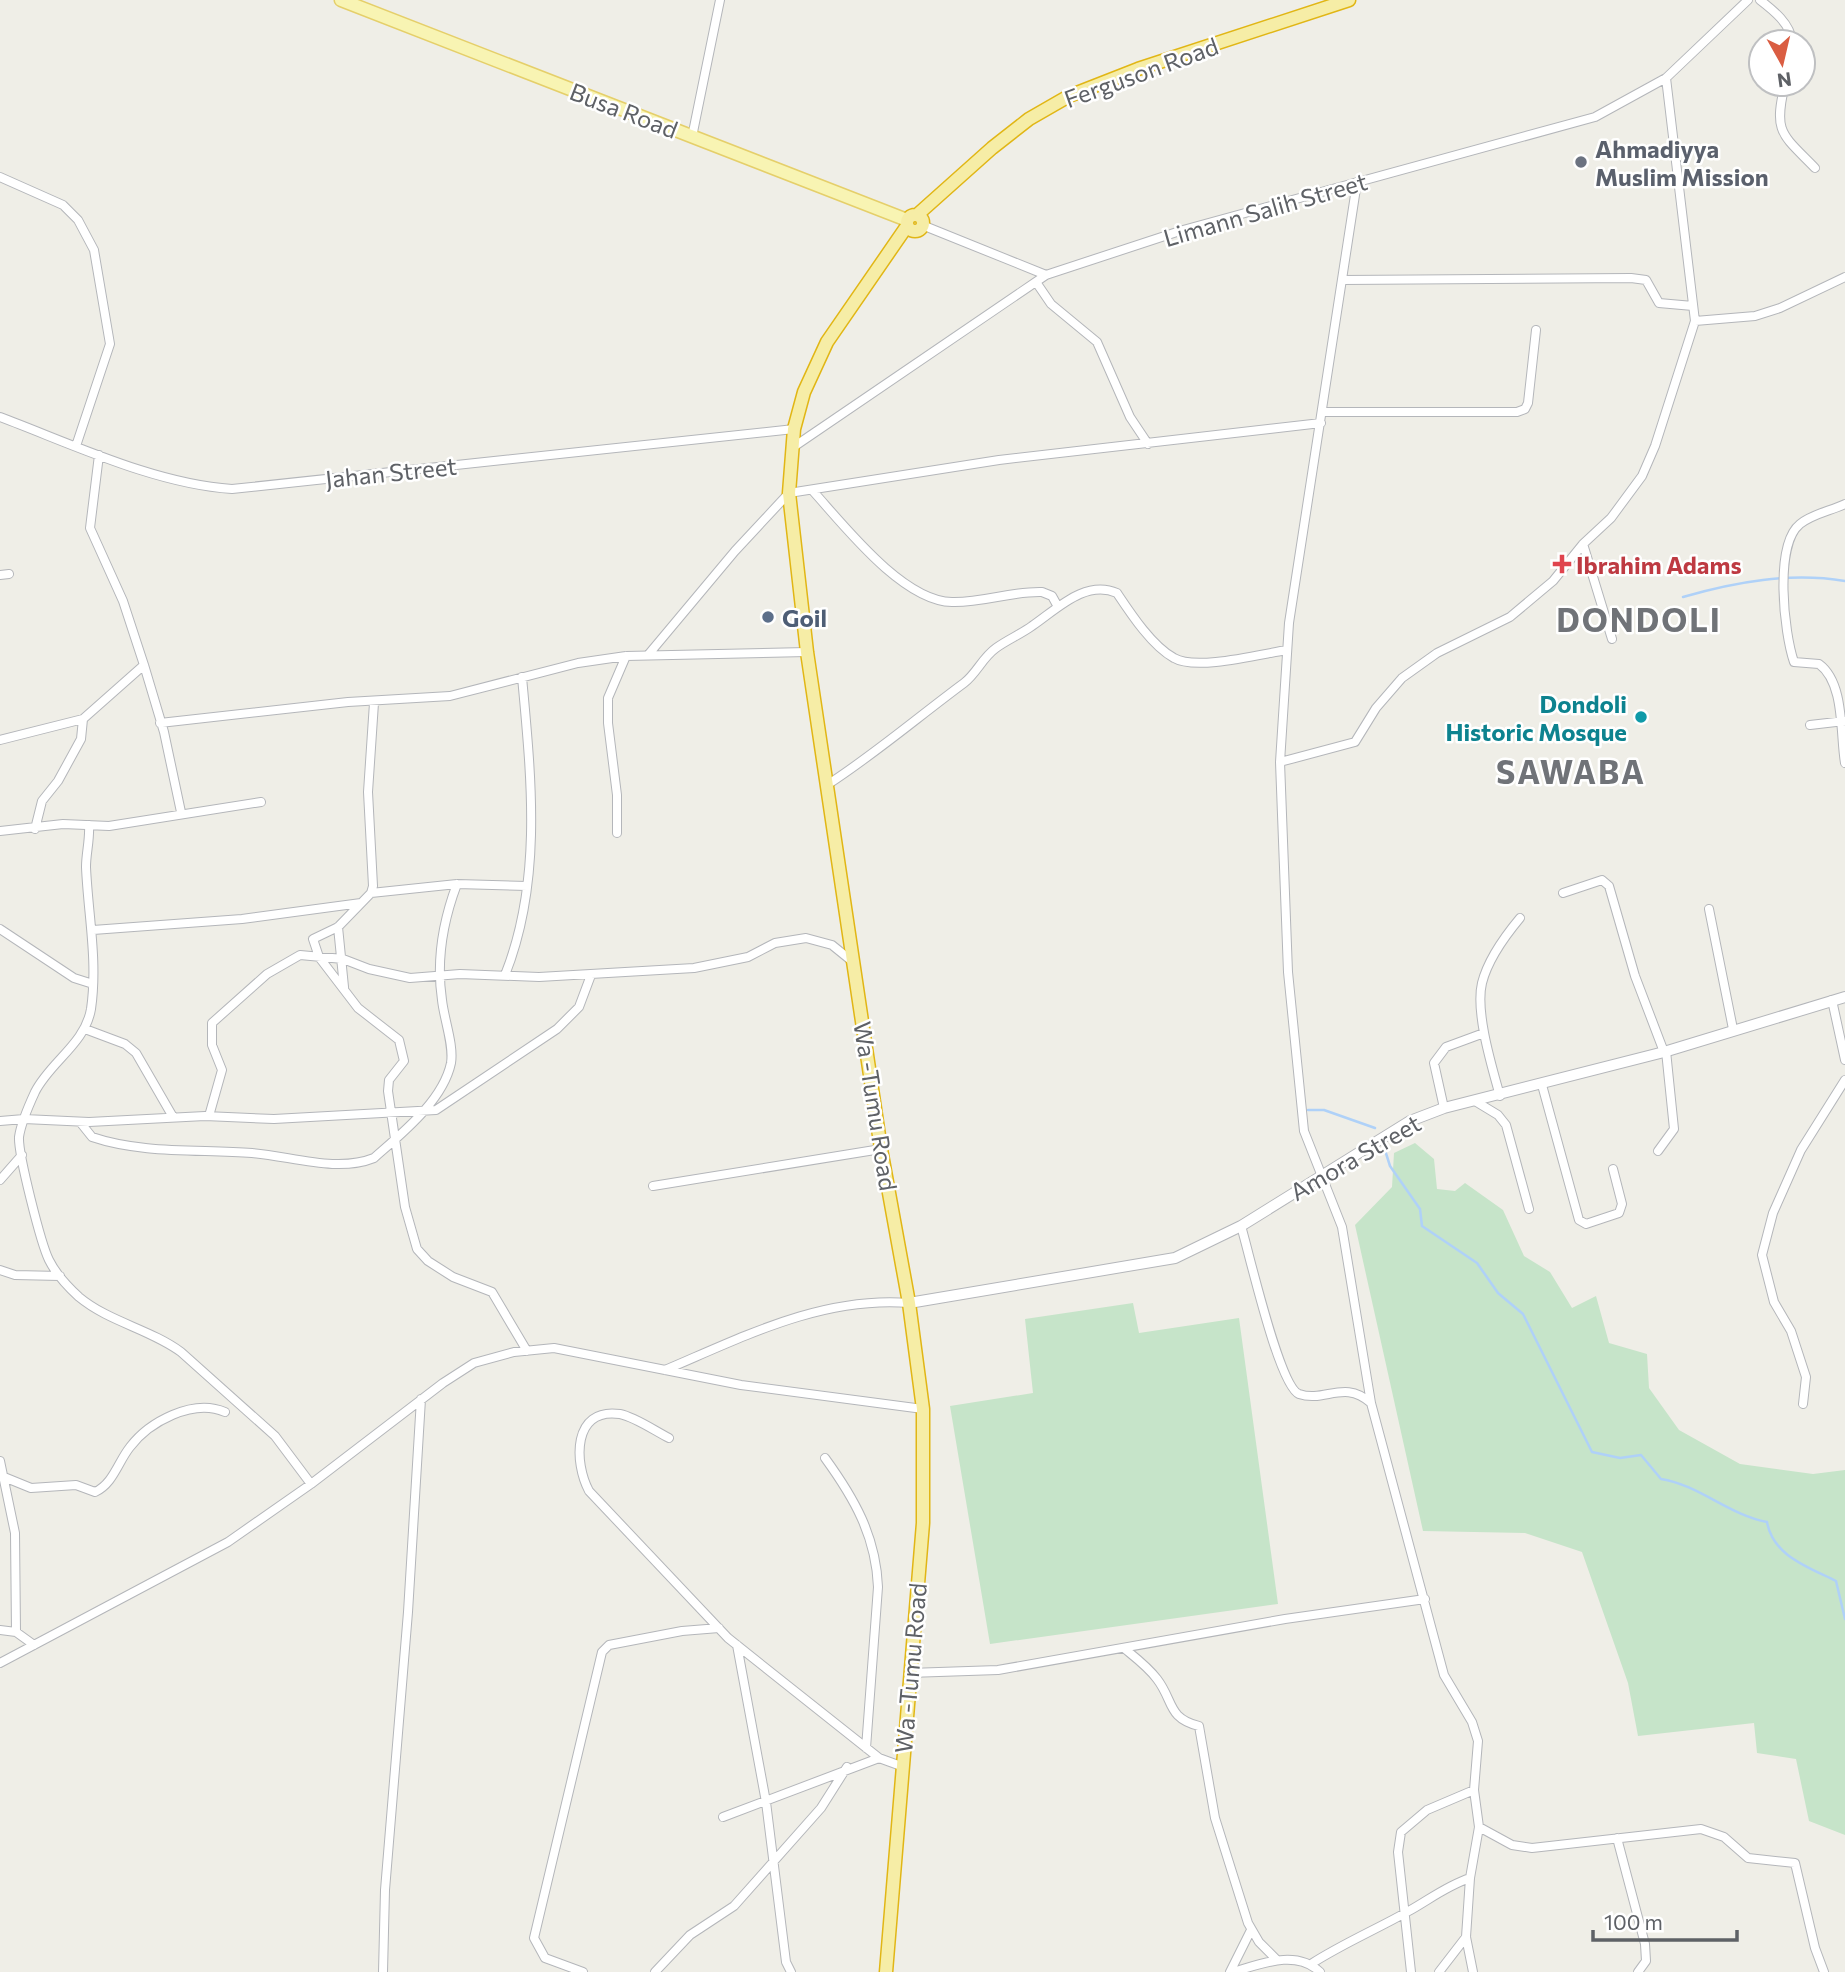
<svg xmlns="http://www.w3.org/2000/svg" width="1845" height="1972" font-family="Commissioner,sans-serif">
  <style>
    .green { fill: #c6e4c9 }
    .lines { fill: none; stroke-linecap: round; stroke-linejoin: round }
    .stream { stroke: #afd1f8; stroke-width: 2.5 }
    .minor-casing { stroke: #b4b6ba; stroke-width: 10 }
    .tertiary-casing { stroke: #b4b6ba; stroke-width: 12 }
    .primary-casing { stroke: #e5cf6a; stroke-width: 15 }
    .trunk-casing { stroke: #e1b615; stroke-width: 15 }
    .minor { stroke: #fff; stroke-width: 8 }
    .tertiary { stroke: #fff; stroke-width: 10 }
    .primary { stroke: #f8f4b3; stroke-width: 12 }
    .trunk { stroke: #f6eda6; stroke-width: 12 }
    .worship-dot { fill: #6b7280; stroke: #fff; stroke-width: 2.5 }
    .health-dot { fill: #e0444e; stroke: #fff; stroke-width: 2.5 }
    .service-dot { fill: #5c6f8a; stroke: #fff; stroke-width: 2.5 }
    .culture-dot { fill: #0f9aa8; stroke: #fff; stroke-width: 2.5 }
    .labels { text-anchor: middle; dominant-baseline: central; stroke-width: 5; stroke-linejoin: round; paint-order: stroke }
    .street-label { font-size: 24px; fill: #5e6166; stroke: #fff }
    .worship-label { font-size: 24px; font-weight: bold; fill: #5b616d; stroke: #fff; text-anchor: start }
    .health-label { font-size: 24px; font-weight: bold; fill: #be3a42; stroke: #fff; text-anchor: start }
    .service-label { font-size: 24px; font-weight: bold; fill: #4e5e75; stroke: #fff; text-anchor: start }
    .culture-label { font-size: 24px; font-weight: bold; fill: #0d838f; stroke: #fff; text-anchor: end }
    .district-label { font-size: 32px; font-weight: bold; letter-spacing: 2px; fill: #707378; stroke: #fff }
  </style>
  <rect width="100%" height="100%" fill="#efeee7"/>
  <path class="green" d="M1415 1143 1434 1159 1437 1189 1455 1191 1465 1183 1503 1210 1524 1256 1550 1272 1572 1308 1596 1296 1609 1343 1647 1354 1649 1388 1679 1430 1740 1464 1813 1474 1845 1470V1835L1809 1821 1796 1759 1757 1753 1754 1723 1638 1736 1628 1683 1582 1552 1525 1533 1423 1531 1355 1225 1392 1187 1394 1153Z
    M1133 1303 1139 1333 1239 1318 1278 1604 990 1644 950 1406 1033 1393 1025 1319Z"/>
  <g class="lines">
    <path class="stream" d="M1683 597C1735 582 1790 572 1845 581
      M1308 1110H1324L1375 1128
      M1384 1147 1390 1166 1420 1209 1422 1226 1477 1263 1498 1293 1523 1314 1592 1452 1620 1458 1641 1455 1661 1479C1699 1485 1729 1515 1767 1522 1773 1556 1808 1567 1836 1581L1845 1619"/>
    <g class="minor-casing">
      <path id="minor" d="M1760 0C1773 10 1791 24 1792 42
        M1785 84C1773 133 1782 134 1815 168
        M692 137 720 0
        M0 177 63 205 78 220 94 250 110 344 76 446
        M1357 182 1289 623 1280 762 1288 972 1304 1131 1342 1227 1371 1403
        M922 225 1046 275
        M1342 280 1631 278 1646 280 1659 303 1693 306
        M1036 282 1051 304 1097 342 1130 417 1148 444
        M1695 321 1755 316 1780 308 1845 277
        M1322 412H1517L1525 409 1528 403 1536 330
        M0 417C72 444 155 484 232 489L794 429
        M792 448 1046 275 1183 230 1595 117 1666 78 1748 0
        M99 455 90 528 123 601 144 665 164 732 181 812
        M812 490C843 524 902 601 952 602 982 603 1012 591 1042 592L1052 596 1057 605
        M1845 504C1830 511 1812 514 1800 524 1774 545 1784 633 1794 662L1819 664C1845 683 1840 734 1845 763
        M1583 544 1612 639
        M0 575 9 574
        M648 655 735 551 789 493 999 460 1321 423
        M374 703 368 792 373 886 371 893 338 927 313 939 319 957 358 1008 399 1040 404 1061 389 1080 388 1091 405 1207 417 1249 428 1261 453 1277 492 1292 527 1351
        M160 723 348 702 450 696 578 663 626 656 807 652
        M1810 725 1845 721
        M0 740 83 719 144 665
        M1280 762 1355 742 1376 708 1402 678 1437 653 1510 617 1553 581 1583 544 1611 518 1642 476 1655 446 1695 321 1666 78
        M827 785C875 754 918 717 964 683 977 673 982 658 996 648 1007 640 1021 634 1032 626 1056 610 1085 579 1117 593 1131 614 1152 646 1174 658 1196 671 1261 654 1287 650
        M89 825C90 840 86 853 86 867 88 914 98 961 91 1009 85 1044 50 1062 35 1092 29 1105 21 1123 19 1137 18 1154 41 1244 49 1260 56 1274 68 1287 79 1297 109 1322 150 1329 181 1352L275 1436 311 1484
        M35 829 42 801 58 781 81 739 83 719
        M0 831 63 824 109 826 261 802
        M617 833V795L608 723V698L626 656
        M371 893 457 884 527 886
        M1563 893 1602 880 1609 886 1635 976 1664 1052
        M1709 909 1733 1029
        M338 927 344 987
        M0 929 74 978 93 984
        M93 930 242 919 361 903
        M505 975C543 880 531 776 522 677
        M1832 1000 1845 1060
        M85 1029 125 1044 136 1053 173 1117
        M1542 1085 1579 1220 1586 1224 1619 1213 1622 1204 1613 1169
        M1500 1096C1492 1067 1475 1012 1482 983 1488 959 1505 936 1520 918
        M1475 1101 1498 1115 1506 1125 1529 1209
        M1444 1108 1434 1063 1446 1047 1484 1033
        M209 1116 222 1070 212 1045V1023L267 974 300 955 343 959 369 969 410 978 460 974 539 977 694 968 748 957 775 943 806 938 832 945 853 962
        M0 1121 24 1119 89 1122 205 1116 274 1119 436 1110 557 1029 579 1007 591 975
        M80 1122 92 1137C142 1154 200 1149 252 1153 291 1156 337 1173 374 1158 401 1134 443 1101 451 1063 454 1045 444 1019 442 1000 436 960 443 921 457 884
        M1658 1151 1674 1129 1666 1051
        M0 1180 22 1155
        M653 1186 881 1149
        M1241 1226C1249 1252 1279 1386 1299 1394 1325 1403 1344 1379 1371 1403L1444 1675 1472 1722 1478 1741 1474 1790 1479 1827 1470 1878 1466 1937 1473 1972
        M0 1270 15 1275 60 1276
        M665 1370C743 1337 822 1296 909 1303
        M1803 1404 1806 1377 1791 1331 1774 1302 1762 1255 1773 1213 1801 1150 1845 1080
        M669 1438C655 1431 635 1417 620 1414 572 1407 574 1463 589 1491L728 1638 879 1758 901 1766
        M825 1458C854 1498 876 1536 878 1587L866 1748
        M0 1461 15 1533 16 1632
        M4 1477 31 1488 76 1485 95 1492C113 1484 118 1462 130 1447 149 1422 193 1398 225 1412
        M0 1630 16 1632 34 1645
        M737 1645 766 1802 786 1962 791 1972
        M1125 1649C1136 1658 1148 1667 1157 1679 1174 1701 1167 1718 1199 1726L1215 1818 1248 1923 1259 1942 1277 1960
        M0 1663 228 1542 311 1484 443 1383 474 1363 514 1352 554 1348 741 1385 923 1409
        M909 1673 998 1670 1285 1619 1425 1599
        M723 1817 879 1758
        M1479 1827 1512 1845 1532 1848 1701 1829 1724 1837 1748 1858 1795 1863 1815 1948 1824 1972
        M1617 1838 1645 1944 1646 1961 1638 1972
        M1311 1964C1342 1944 1375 1930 1407 1912 1429 1900 1446 1886 1470 1878
        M383 1972 385 1890 408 1612 421 1399
        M583 1972 545 1958 534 1938 602 1652 609 1645 682 1631 719 1628
        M655 1972 690 1935 734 1906 821 1808 847 1767
        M1230 1972 1251 1930
        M1233 1972C1261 1964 1296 1949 1320 1972
        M1411 1972 1398 1852 1401 1832 1427 1810 1474 1790
        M1439 1972 1466 1937"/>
    </g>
    <g class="tertiary-casing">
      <path id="tertiary" d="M909 1303 1175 1258 1241 1226 1410 1121 1444 1108 1664 1052 1845 997"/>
    </g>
    <g class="primary-casing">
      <path id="primary" d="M341 0 907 220"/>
    </g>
    <g class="trunk-casing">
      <path id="trunk" d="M907 223a8 8 0 1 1 16 0a8 8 0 1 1-16 0Z
        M917 215 992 148 1029 119 1069 96 1138 69 1349 0
        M886 1972 923 1523V1409L909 1303 881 1149 807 652 789 493 794 429 804 392 827 342 907 226"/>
    </g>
    <use href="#minor" class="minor"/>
    <use href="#tertiary" class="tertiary"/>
    <use href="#primary" class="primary"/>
    <use href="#trunk" class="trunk"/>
  </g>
  <circle class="worship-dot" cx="1581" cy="162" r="7"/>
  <path class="health-dot" d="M1558.5 553.5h7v7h7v7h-7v7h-7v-7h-7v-7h7z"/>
  <circle class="service-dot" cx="768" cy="617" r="7"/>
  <circle class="culture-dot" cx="1641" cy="717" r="7"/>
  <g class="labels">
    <g class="street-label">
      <text transform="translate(1141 72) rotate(-20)">Ferguson Road</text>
      <text transform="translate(624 110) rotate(21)">Busa Road</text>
      <text transform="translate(1265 209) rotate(-16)">Limann Salih Street</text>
      <text transform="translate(391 472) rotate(-6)">Jahan Street</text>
      <text transform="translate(876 1106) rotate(81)">Wa -Tumu Road</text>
      <text transform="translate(1355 1157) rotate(-30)">Amora Street</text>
      <text transform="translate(910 1668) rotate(-85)">Wa -Tumu Road</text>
    </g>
    <g class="worship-label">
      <text x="1595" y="148">Ahmadiyya<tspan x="1595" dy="28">Muslim Mission</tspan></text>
    </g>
    <g class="health-label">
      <text x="1576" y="564">Ibrahim Adams</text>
    </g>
    <g class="service-label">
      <text x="782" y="617">Goil</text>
    </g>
    <g class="culture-label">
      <text x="1627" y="703">Dondoli<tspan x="1627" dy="28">Historic Mosque</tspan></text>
    </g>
    <g class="district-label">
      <text x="1639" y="619">DONDOLI</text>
      <text x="1571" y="771">SAWABA</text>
    </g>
  </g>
  <g transform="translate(1782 63) rotate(172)"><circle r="33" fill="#ffffff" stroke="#bfc0c2" stroke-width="2"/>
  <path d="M0-5L12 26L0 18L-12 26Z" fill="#da5d42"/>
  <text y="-10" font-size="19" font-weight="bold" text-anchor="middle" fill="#5e6166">N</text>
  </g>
  <path d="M1593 1930v10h144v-10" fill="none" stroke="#5e6166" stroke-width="3.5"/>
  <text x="1604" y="1930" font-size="21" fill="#5e6166" stroke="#ffffff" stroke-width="5" paint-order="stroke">100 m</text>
</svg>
